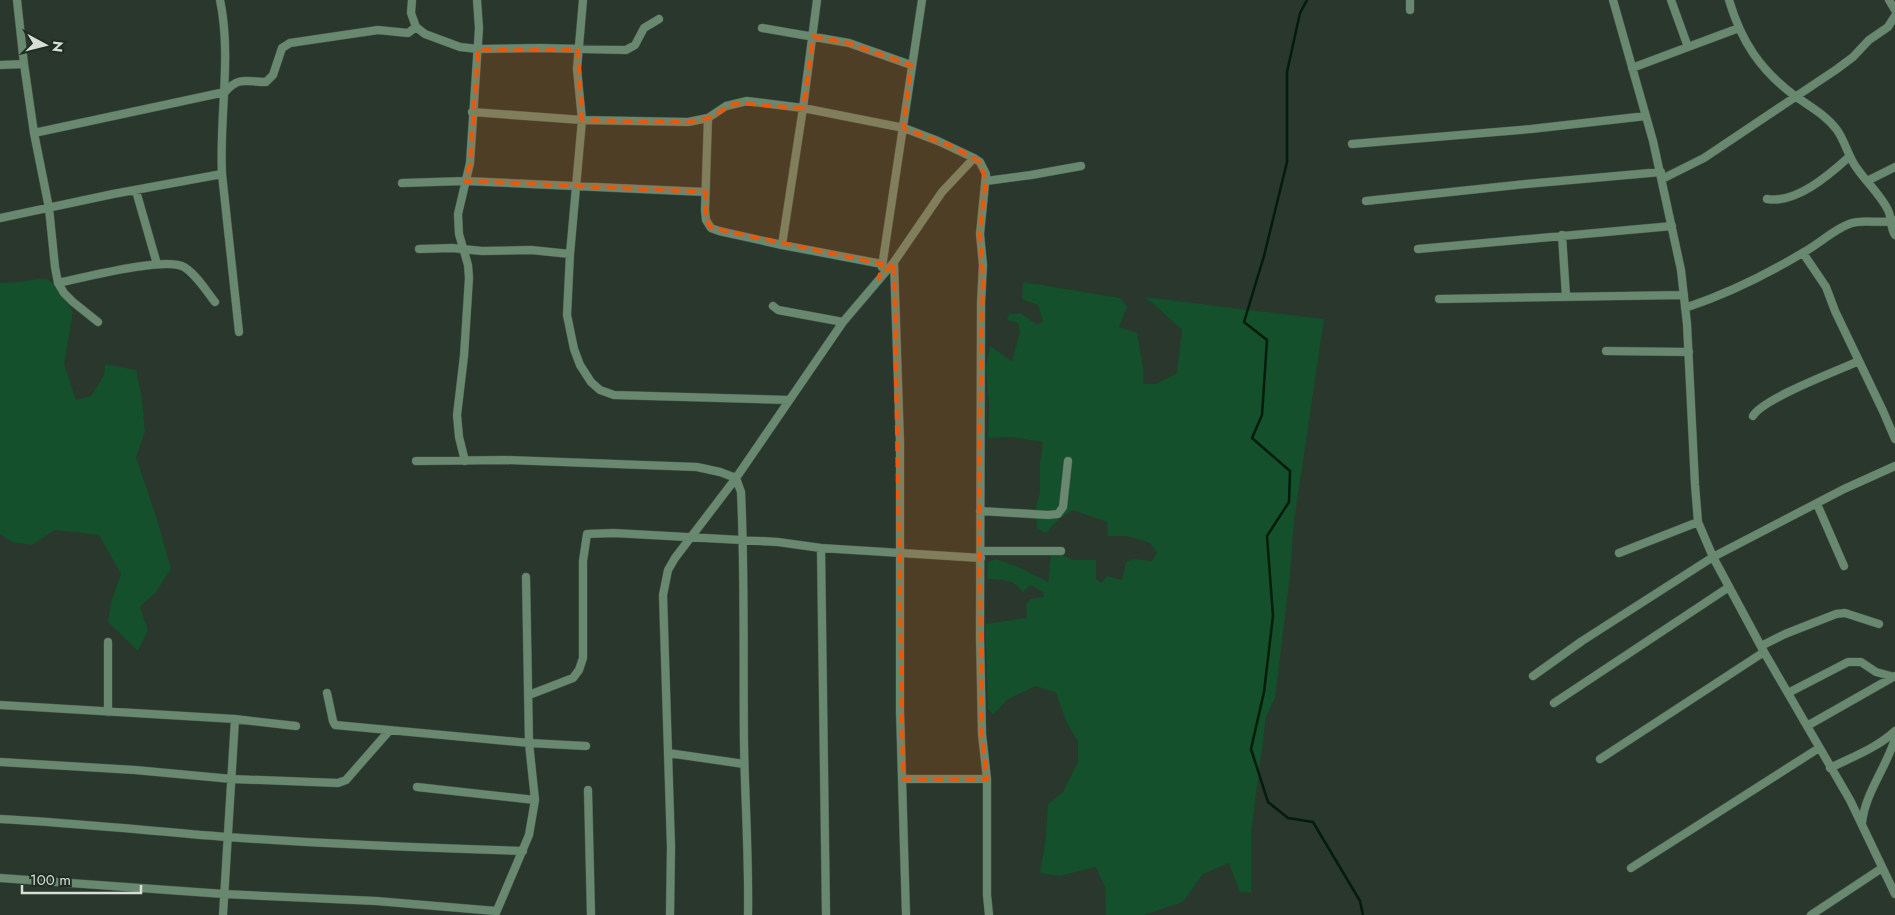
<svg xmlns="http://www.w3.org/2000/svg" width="1895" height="915" font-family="Jost,sans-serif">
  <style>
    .green { fill: #13502b }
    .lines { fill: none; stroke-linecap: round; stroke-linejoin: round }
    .stream { stroke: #031c0b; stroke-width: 2.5 }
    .street-casing { stroke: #48554b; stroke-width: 9 }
    .street { stroke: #688870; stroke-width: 8 }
    .marked { fill: #e8590c; fill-opacity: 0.2; stroke: #e8590c; stroke-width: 4; stroke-dasharray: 10 6; stroke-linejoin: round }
  </style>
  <rect width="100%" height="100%" fill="#29372c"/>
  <path class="green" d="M36 279H47L55 285 73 312 64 364 76 400 91 396 104 375 105 364 136 370 142 399 145 432 136 457 157 519 171 569 156 592 140 607 148 630 138 651 108 622 111 602 121 574 99 535 55 530 32 545 12 542 0 534V283L21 282Z
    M1023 282 1120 298 1127 307 1119 327 1137 333 1143 367V384H1156L1177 373 1182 330 1156 306 1144 297 1324 319 1294 522 1290 575 1275 698 1266 717 1251 833V893L1240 892 1229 863 1203 874 1183 902 1144 915H1106L1105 887 1096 867 1059 876 1040 873 1046 838 1048 804 1063 792 1078 762V742L1066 721 1056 693 1036 686 1008 699 993 715 988 709 985 624 1027 618 1026 605 1030 599 1044 597 1043 592 1030 585 1023 593C1016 579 1001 580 987 579L988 562 996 559 1016 566 1048 582 1051 556 1062 555 1073 560H1096V579L1101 583 1107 576 1122 580 1126 562 1134 559 1152 561 1157 553 1150 543 1127 536H1108L1107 522 1073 510 1059 519 1046 533 1037 529 1036 506 1040 492V463L1043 442 1012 437 988 438 989 406 986 368 990 346 1012 361 1020 332 1018 323 1007 320 1009 314H1022L1037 325 1043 321 1038 305 1022 299Z"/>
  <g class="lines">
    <path class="stream" d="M1307 0 1300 13 1287 72V162L1264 256 1244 322 1267 340 1262 415 1252 438 1290 471 1289 502 1267 536 1273 616 1264 692 1251 749 1268 802 1288 818 1313 822 1360 901 1363 915"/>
    <g class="street-casing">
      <path id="street" d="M17 0 24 64 34 133 49 208 55 267 58 283 64 293 73 302 98 322
        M220 0C232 57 219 116 222 174L239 332
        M412 0 411 13 416 27 425 34 460 47 478 49 540 48 626 50 635 45 644 28 659 19
        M583 0 577 69 582 120 570 254 567 315 574 349 580 365 591 382 600 390 614 395 789 400
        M1613 0 1653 141 1681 270 1687 324 1695 485 1698 522 1713 557 1764 652 1850 800 1895 894
        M1671 0 1688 47 1739 28
        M1729 0C1741 41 1760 70 1795 96 1809 106 1826 115 1837 130 1845 141 1848 156 1856 167 1866 182 1880 194 1888 210 1892 218 1890 228 1895 235
        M1889 0 1895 10
        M1410 10V0
        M762 28 849 43 911 65
        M0 65 24 64
        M1632 68 1688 47
        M472 112 582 120 688 122 708 118 726 106 747 101 803 108 904 128 938 141 974 158
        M708 118 705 210 706 220 711 228 719 231 782 245 882 264
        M34 133 225 92C239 76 246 82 266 82L273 75 282 48 290 43 378 30 408 33 416 27
        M1352 144 1531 129 1646 116
        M1662 179 1704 158 1837 69 1853 57 1869 40 1888 27 1895 16
        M986 181 1031 175 1081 166
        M1867 181 1895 167
        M402 183 465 181 705 192
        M136 191 157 264
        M1767 199C1796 204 1829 175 1849 157
        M1366 201 1526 184 1661 172
        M0 218 113 194 222 174
        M1562 235 1566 296
        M782 245 803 108 817 0
        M419 249 452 248 482 251 531 250 570 254
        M1418 249 1672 226
        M1803 253 1826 287 1835 311 1883 411 1895 439
        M894 262 900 443V711L906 915
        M882 267 922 0
        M58 283C82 278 166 256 184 267 197 275 206 291 215 302
        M1439 299 1684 295
        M773 306 778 310 843 322
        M1685 308C1727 294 1766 275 1804 252 1819 244 1833 230 1849 224 1864 218 1880 225 1895 220
        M1606 351 1689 352
        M1753 416C1762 399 1839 370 1859 361
        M416 461 505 460 697 467 720 472 736 478 741 492C745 576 743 660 744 744 745 801 749 858 748 915
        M465 461 459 437 457 415 464 356 469 278 468 265 459 234 458 214 470 163 479 28 477 0
        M1817 504 1844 566
        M980 511 1048 515 1058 514 1063 507 1068 461
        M821 548 826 915
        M981 551H1061
        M1619 553 1698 522
        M1761 646 1785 634 1836 614 1845 613 1879 624
        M1533 676 1582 641 1713 557 1844 489 1895 466
        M327 693 333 721 335 725 529 743 586 746
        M1788 693 1848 662H1861L1876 672 1894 677
        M529 695 573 678 579 670 583 658V561L587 534 614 533 778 542 821 548 981 558
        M1554 703 1729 587
        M0 705 235 719 296 726
        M108 712V642
        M1807 726 1895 676
        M668 753 744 764
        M1600 759 1764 652
        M0 762 135 770 232 779 338 783 346 780 389 731
        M1830 768C1852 757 1877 748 1895 731
        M903 779H987
        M417 787 535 800
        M588 790 591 915
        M0 819C76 823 151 831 227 837 325 844 424 848 523 851
        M1862 823C1865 793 1886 768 1895 739
        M1631 868 1819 748
        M0 878 224 894 376 901 496 911
        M223 915 235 719
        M495 915 529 835 535 800 529 743 526 577
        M670 915 671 847 663 595 668 570 675 558 736 478 843 322 894 262 942 192 974 158 980 162 986 174 980 234 983 265 981 303 980 636 982 734 987 779V895L989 915
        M1811 915 1882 868"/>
    </g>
    <use href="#street" class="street"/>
  </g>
  <path class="marked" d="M813 36 849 43 911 65 904 128 954 147 980 162 986 181 980 234 983 277 979 483 982 734 987 779H903L894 262 879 279 882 264 711 228 706 220 705 192 465 181 470 163 478 49H578L582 120 688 122 708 118 735 103 803 108Z"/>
  <g transform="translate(45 45) rotate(97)" stroke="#1f2d22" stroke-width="4" paint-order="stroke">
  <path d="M0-4L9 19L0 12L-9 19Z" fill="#d6ded7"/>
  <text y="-8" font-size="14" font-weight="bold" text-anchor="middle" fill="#d6ded7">N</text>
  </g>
  <path d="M22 885v8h119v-8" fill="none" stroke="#d6ded7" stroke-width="2.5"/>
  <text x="30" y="885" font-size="15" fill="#d6ded7" stroke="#1f2d22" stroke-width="4" paint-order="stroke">100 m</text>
</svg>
